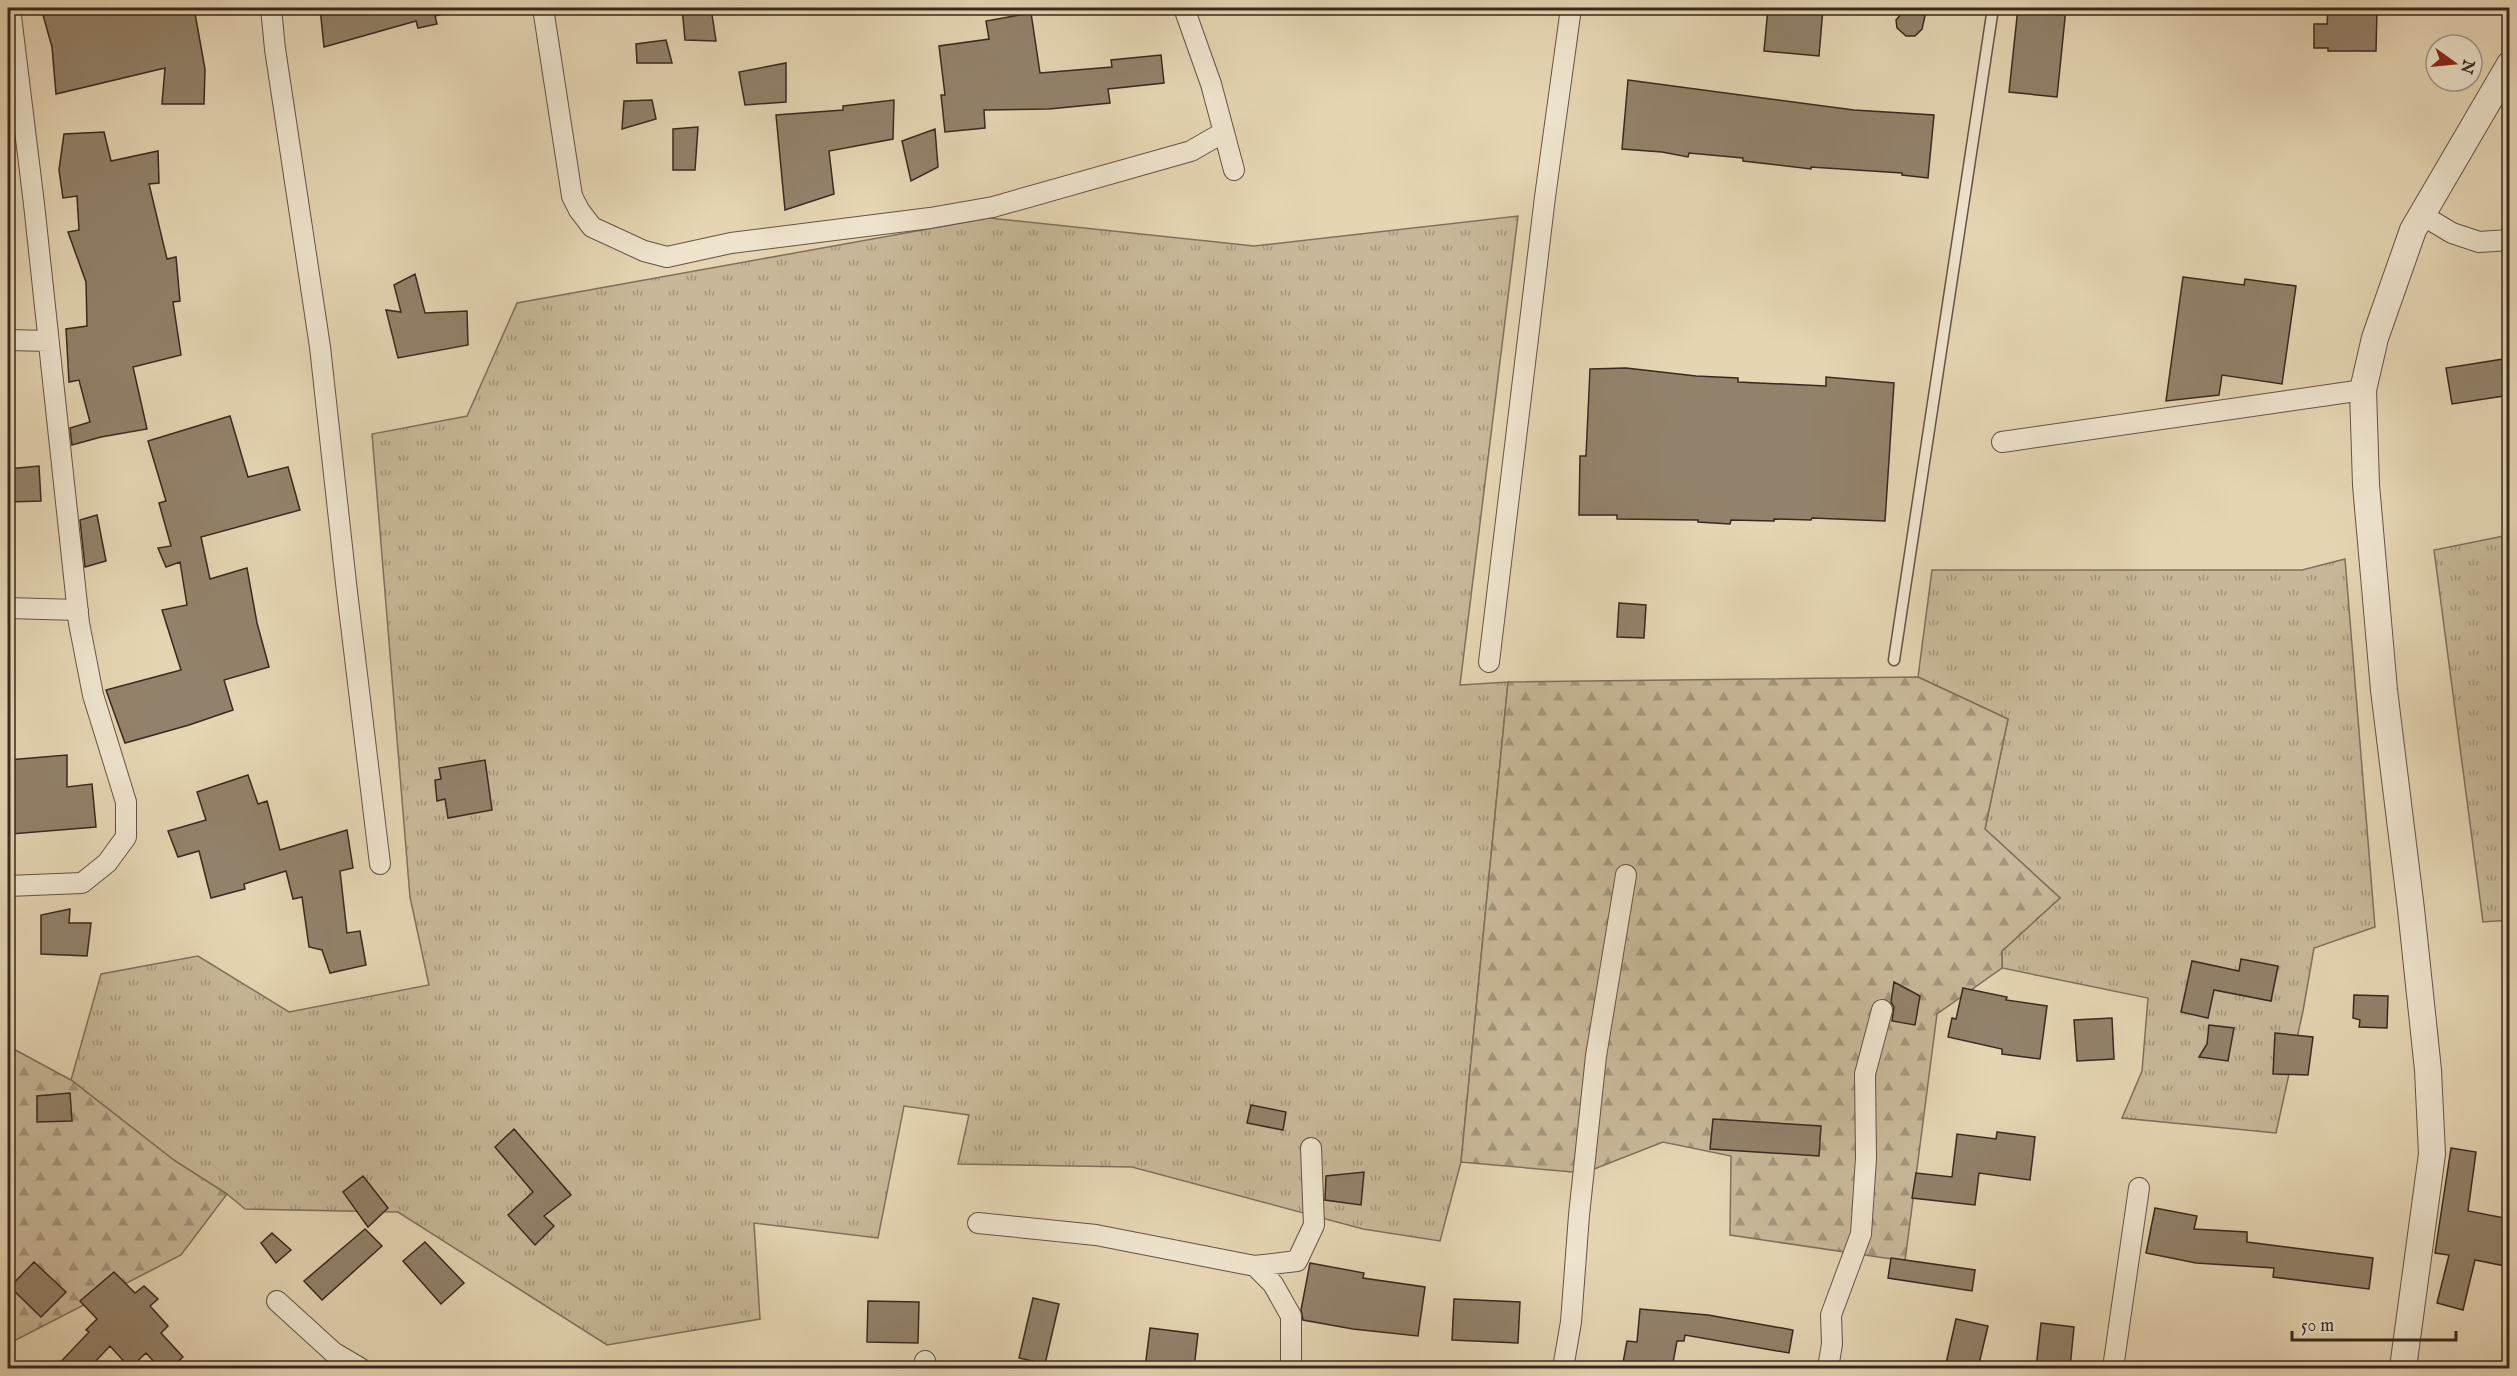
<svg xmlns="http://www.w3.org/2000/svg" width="2517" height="1376" font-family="'IM FELL English',serif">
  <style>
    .grass { fill: url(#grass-tufts); stroke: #81705c; stroke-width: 1.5 }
    .forest { fill: url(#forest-firs); stroke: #81705c; stroke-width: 1.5 }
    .building { fill: #93826b; stroke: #3a291e; stroke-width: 1.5 }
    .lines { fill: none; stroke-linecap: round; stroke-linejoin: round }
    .service-casing { stroke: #655443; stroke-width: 13 }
    .minor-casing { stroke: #655443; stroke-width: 22 }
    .tertiary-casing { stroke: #655443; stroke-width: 28 }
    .service { stroke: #eee4cd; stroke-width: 10 }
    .minor { stroke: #eee4cd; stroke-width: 20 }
    .tertiary { stroke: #eee4cd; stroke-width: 26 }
  </style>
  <defs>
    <pattern id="grass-tufts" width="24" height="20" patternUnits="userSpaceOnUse" patternTransform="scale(1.5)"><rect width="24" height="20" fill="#c8b899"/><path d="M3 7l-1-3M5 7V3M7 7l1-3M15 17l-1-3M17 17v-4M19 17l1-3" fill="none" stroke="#a3967c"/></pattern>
    <pattern id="forest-firs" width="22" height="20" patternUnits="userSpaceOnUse" patternTransform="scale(1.5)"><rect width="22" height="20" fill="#c8b899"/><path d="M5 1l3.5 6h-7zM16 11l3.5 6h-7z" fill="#a3967c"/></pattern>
  </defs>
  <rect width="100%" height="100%" fill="#e5d5b2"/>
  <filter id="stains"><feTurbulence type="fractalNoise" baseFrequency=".00333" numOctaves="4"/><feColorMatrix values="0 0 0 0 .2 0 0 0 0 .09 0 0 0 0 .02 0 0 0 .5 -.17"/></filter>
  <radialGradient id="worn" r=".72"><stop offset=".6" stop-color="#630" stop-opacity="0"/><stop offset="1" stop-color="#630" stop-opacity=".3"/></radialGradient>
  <path class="grass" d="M1518 216 1460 685 1508 682 1461 1162 1440 1241 1363 1229 1132 1167 958 1164 969 1115 904 1106 878 1238 754 1223 760 1319 607 1345 398 1212 245 1209 227 1194 175 1161 71 1080 101 974 198 956 289 1012 429 985 410 897 372 434 467 416 517 303 989 218 1254 246Z
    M2509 535V920L2483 922 2434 550Z
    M2345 559 2375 927 2314 948 2303 1011 2276 1133 2122 1118 2142 1071 2148 998 2002 968V951L2060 898 1985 829 2008 719 1918 677 1932 570H2302Z"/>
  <path class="forest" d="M1918 677 2008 719 1985 829 2060 898 2002 951V968L1937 1014 1905 1261 1730 1235 1731 1156 1663 1142 1584 1173 1461 1162 1508 682Z
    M8 1046 71 1080 175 1161 227 1194 181 1255 8 1344Z"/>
  <path class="building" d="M41 8H194L205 69 204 104H162L165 68 56 94 52 47Z
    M320 8H446L447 13 435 16 437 24 418 28 416 21 324 47Z
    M682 8H711L716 41 685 40Z
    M1768 8H1823L1819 56 1764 51Z
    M2018 8H2066L2057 97 2009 92Z
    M2328 8H2377L2376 51H2328V48H2314V24H2327Z
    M1905 10H1914L1925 16 1922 29 1915 36H1906L1897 28 1896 20Z
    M1031 13 1040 73 1112 67 1111 60 1161 55 1164 83 1108 89 1110 103 1049 109 984 110 985 128 945 132 941 95H945L939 46 989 39 986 21Z
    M666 40 672 63H637L636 44Z
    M786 63V102L745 105 739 72Z
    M1628 80 1854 110 1934 115 1928 178 1902 175V173L1811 167V169L1743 161V158L1689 153 1688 157 1662 152 1622 149Z
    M652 100 656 119 622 129 624 101Z
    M894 100 893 139 829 151 834 194 785 210 776 115 843 110V106Z
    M698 127 695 170H673V129Z
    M935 129 938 167 911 181 902 141Z
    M104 132 111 161 158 151 159 183 149 184 167 259 176 257 180 301 173 302 181 355 133 367 147 429 101 437 72 445 70 428 90 422 79 380 69 382 66 329 87 326 86 282 68 232 79 230 77 196 63 198 59 170 64 134Z
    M415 274 425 313 467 311 468 345 398 358 386 310 401 312 394 285Z
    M2183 277 2244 285 2245 279 2296 286 2282 384 2222 375 2219 395 2166 401Z
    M2510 358V395L2452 404 2446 368Z
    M1626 368 1696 376 1738 378V382L1826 386V377L1894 383 1885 521 1812 518 1811 520 1774 519V521L1731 520 1730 524 1698 522V520L1617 519V515H1579L1580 456H1586L1590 369Z
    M230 416 248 477 288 467 300 510 201 537 210 579 247 568 257 623 269 667 224 680 233 710 189 725 125 743 106 690 181 670 162 610 187 605 180 562 166 567 158 548 171 546 159 503 166 501 148 441Z
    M39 466 41 501 8 502V469Z
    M97 515 106 561 85 567 80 520Z
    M1619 603 1646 605 1644 638 1617 637Z
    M67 755V787L92 784 96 827 11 834 8 760Z
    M485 760 492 810 448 818 445 799 437 801 435 780 441 779 439 768Z
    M248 775 258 804 267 801 280 850 347 830 353 868 340 871 347 933 360 931 366 965 330 973 322 950 309 947 302 897 293 899 286 871 244 884 245 889 211 898 199 851 178 857 168 831 206 820 197 792Z
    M70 909 69 923H91L87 956 41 954V915Z
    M2241 959 2278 966 2271 1001 2214 990 2208 1018 2181 1012 2192 961 2239 971Z
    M1894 982 1920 996 1915 1025 1892 1021 1894 1007 1891 1002Z
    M1963 988 2007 997 2006 1000 2047 1006 2040 1059 2002 1054V1049L1948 1037 1952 1018 1956 1019Z
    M2354 995 2388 996 2387 1028 2359 1027 2360 1020 2353 1018Z
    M2112 1018 2114 1059 2077 1061 2074 1020Z
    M2209 1025 2234 1028 2228 1061 2199 1057 2207 1044Z
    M2275 1033 2313 1037 2308 1075 2273 1074Z
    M70 1093 72 1121 37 1122V1096Z
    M1251 1105 1286 1112 1283 1130 1247 1123Z
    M1713 1119 1821 1126 1819 1156 1710 1149Z
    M514 1129 571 1195 544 1216 554 1226 535 1245 508 1215 533 1192 495 1147Z
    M1997 1132 2035 1137 2030 1180 1979 1173 1975 1205 1912 1198 1916 1173 1952 1177 1957 1134 1996 1139Z
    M2451 1148 2476 1152 2468 1211 2510 1219V1267L2475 1260 2463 1310 2437 1303 2449 1255 2435 1253Z
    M1364 1172 1361 1205 1325 1200 1326 1176Z
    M363 1176 388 1208 368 1227 343 1192Z
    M2155 1208 2197 1216 2194 1229 2247 1232V1242L2373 1258 2369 1289 2273 1277 2274 1268 2196 1263 2146 1253Z
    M365 1229 382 1246 322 1300 304 1281Z
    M272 1233 291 1250 276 1263 261 1243Z
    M425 1242 464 1283 441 1304 403 1261Z
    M1891 1258 1975 1270 1972 1291 1888 1278Z
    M34 1262 66 1292 41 1317 10 1287Z
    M1310 1263 1364 1273 1363 1278 1425 1287 1418 1336 1353 1329 1303 1320 1301 1310Z
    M114 1272 135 1293 144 1286 158 1299 150 1306 168 1326 161 1333 183 1357 171 1368H160L146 1353 130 1368 110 1346 89 1368H55L89 1332 86 1330 97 1319 80 1301Z
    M1033 1298 1059 1304 1045 1364 1019 1358Z
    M1454 1299 1520 1302 1518 1343 1452 1340Z
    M868 1301 919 1302 918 1343 867 1342Z
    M1640 1309 1708 1315 1793 1330 1789 1353 1685 1335 1684 1341H1677L1672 1368H1622L1627 1341 1637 1342Z
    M1956 1319 1988 1326 1978 1368H1945Z
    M2041 1323 2074 1327 2070 1368H2036Z
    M1150 1328 1198 1334 1194 1368H1145Z"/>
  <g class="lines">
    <g class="service-casing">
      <path id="service" d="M1894 660 1993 8"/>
    </g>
    <g class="minor-casing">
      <path id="minor" d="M271 8 275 49 320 347 347 592 380 864
        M543 8 572 196 579 210 592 227 644 251 667 257 731 243 930 218 993 207 1191 151 1224 132
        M1184 8 1211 84 1234 170
        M2422 215 2452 233 2479 242 2510 240
        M8 340 48 341
        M2002 442 2363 390
        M8 608 78 610
        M1489 662 1545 197 1571 8
        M8 886 82 883 107 863 126 837V802L93 695 79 623 34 204 10 8
        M978 1223 1096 1235 1255 1266 1273 1284 1291 1316V1368
        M1255 1266 1297 1261 1314 1225 1311 1148
        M277 1301 333 1352 360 1368
        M924 1368 925 1361
        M1563 1368 1571 1322 1579 1215 1596 1056 1626 875
        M1828 1368 1832 1344 1831 1315 1861 1234 1866 1158 1865 1074 1882 1010
        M2113 1368 2139 1188"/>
    </g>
    <g class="tertiary-casing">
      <path id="tertiary" d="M2403 1368 2432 1154 2428 1070 2411 909 2384 690 2366 485 2363 390 2375 338 2413 230 2510 64"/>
    </g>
    <use href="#service" class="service"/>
    <use href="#minor" class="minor"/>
    <use href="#tertiary" class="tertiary"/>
  </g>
  <rect width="2517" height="1376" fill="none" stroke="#e5d5b2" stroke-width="30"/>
  <rect x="9" y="9" width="2499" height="1358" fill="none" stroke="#3a291e" stroke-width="3"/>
  <rect x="15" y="15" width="2487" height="1346" fill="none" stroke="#3a291e" stroke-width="1.5"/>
  <g transform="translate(2454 63) rotate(105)"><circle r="28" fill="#eee4cd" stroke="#a69987" stroke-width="1.5"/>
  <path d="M0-4.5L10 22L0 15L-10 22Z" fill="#8f2418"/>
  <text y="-9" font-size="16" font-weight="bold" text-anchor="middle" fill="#3a291e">N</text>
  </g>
  <path d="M2292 1331v9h164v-9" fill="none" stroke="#3a291e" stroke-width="3"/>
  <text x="2301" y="1331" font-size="18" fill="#3a291e" stroke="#eee4cd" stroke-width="4.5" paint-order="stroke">50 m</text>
  <rect width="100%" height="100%" filter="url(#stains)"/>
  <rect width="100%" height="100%" fill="url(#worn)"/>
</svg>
